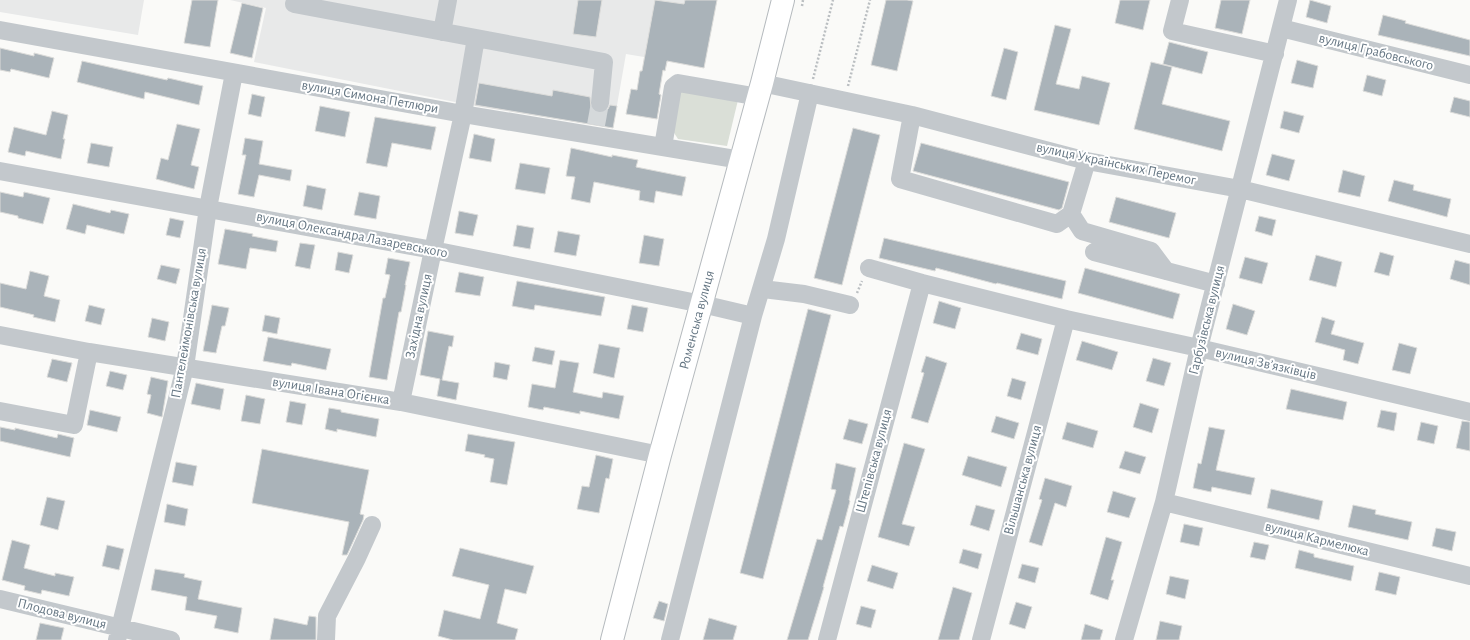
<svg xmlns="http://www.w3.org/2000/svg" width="1470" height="640" font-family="'Alegreya Sans',sans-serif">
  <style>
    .built { fill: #e8e9e9 }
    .green { fill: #dadfd7 }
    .building { fill: #aab3b9; stroke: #dcdcda }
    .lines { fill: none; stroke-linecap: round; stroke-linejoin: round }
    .minor-tunnel { stroke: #d5d9db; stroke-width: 18; stroke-dasharray: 18 9; stroke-linecap: butt }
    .major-casing { stroke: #b5babe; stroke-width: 24 }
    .path { stroke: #bbbfc2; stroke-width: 2.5; stroke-dasharray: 2 2; stroke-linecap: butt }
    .minor { stroke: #c3c8cc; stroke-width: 18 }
    .major { stroke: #fff; stroke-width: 22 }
    .labels { text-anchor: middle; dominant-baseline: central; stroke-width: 4; stroke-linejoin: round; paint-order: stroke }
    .street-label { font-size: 14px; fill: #657683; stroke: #fff }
  </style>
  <rect width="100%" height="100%" fill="#fafaf8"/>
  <path class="built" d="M0 0H144L138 35 0 12Z
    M230 0H717L704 68 668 61 665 71 643 67 644 57 626 54 613 128 475 106 254 62 266 8Z"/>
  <path class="green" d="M680 91 738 100 727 146 678 139 671 128Z"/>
  <path class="building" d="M192 0H218L210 47 184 43Z
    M578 0H602L596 37 573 34Z
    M655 0 684 4 685 0H717L704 68 667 61 665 71 663 70 659 94 661 95 657 119 626 114 631 89 637 90 640 71H642Z
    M886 0H907L913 1 897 71 871 65Z
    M1120 0H1150L1143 30 1115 23Z
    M1221 0H1250L1242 34 1215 28Z
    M1310 0 1331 6 1327 23 1306 17Z
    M242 3 263 8 252 58 230 53Z
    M1383 15 1406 21 1405 23 1470 40V56L1378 35Z
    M1055 25 1071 29 1056 84 1079 89 1082 76 1110 83 1099 125 1034 110Z
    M1169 42 1208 52 1202 74 1163 64Z
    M0 48 34 56V53L54 58 49 78 11 69 10 72 0 70Z
    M1004 48 1018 52 1006 100 991 96Z
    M1297 60 1318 66 1313 88 1291 83Z
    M82 61 167 80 168 78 203 86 199 105 145 92 144 99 77 82Z
    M1151 62 1172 67 1162 104 1230 121 1222 151 1134 129Z
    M1367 75 1386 80 1382 96 1363 91Z
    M479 83 552 96 553 90 590 97 591 108 594 111 599 113 605 112 608 109 610 105 617 106 613 128 475 105Z
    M252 94 265 97 261 117 248 114Z
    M1454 97 1470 101V117L1450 112Z
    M320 106 350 112 345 137 315 131Z
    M52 111 68 115 63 139H65L61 159 26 151 25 156 8 152 14 127 46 135Z
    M1284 111 1304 116 1299 133 1280 128Z
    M375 117 436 127 431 150 392 143 387 167 366 163Z
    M177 124 200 129 191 165 199 167 194 189 156 179 161 158 168 160Z
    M853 128 880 135 842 285 814 278Z
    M474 134 495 139 491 162 469 158Z
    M245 138 263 141 259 164 292 170 290 181 259 175 254 197 238 194 246 155H242Z
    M91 143 113 147 109 167 87 163Z
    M921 143 1069 182 1062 208 1059 210 913 171Z
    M571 148 612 157V155L638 160 636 167 686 177 682 196 656 191 654 203 639 200 640 191 594 182 590 203 571 199 575 177 566 176Z
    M1272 154 1295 160 1289 181 1266 175Z
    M520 163 550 168 545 194 515 189Z
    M1343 170 1365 176 1360 197 1338 192Z
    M1394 180 1414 185 1413 190 1451 199 1447 217 1388 201Z
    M307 185 326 189 322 210 303 206Z
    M0 192 23 197 24 192 50 198 43 224 18 218V216L0 212Z
    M359 192 380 196 376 219 354 215Z
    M1116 197 1176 213 1169 238 1109 222Z
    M73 204 110 213 111 210 129 214 124 234 87 225 85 234 66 229Z
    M459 211 478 215 473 236 455 233Z
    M1259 216 1276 220 1272 236 1255 231Z
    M170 218 184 221 180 238 166 235Z
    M517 225 534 228 530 249 513 246Z
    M225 229 253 234 252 236 278 241 276 252 250 248 246 269 218 264Z
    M558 231 580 235 576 256 554 252Z
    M644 235 664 239 659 266 639 263Z
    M884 238 1066 281 1062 299 997 283 996 284 936 268 935 271 879 258Z
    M300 243 315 245 310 269 295 266Z
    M338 252 353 255 349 273 335 270Z
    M1380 252 1394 256 1389 276 1374 272Z
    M1316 255 1342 262 1336 287 1309 280Z
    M1245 257 1268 263 1262 284 1239 278Z
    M388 258 410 262 405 285H406L401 312H399L387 380 369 377 383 298H385L390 275 385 274Z
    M1455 260 1470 264V285L1450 279Z
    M161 265 180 269 176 284 157 279Z
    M1085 268 1180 294 1173 319 1078 293Z
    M30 271 49 276 44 296 60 300 55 322 33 317 34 315 0 307V283L26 289Z
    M459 272 484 277 480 296 455 292Z
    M517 281 605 297 601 316 535 305 534 310 512 306Z
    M939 301 961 308 955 329 933 323Z
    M1233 304 1255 311 1247 335 1226 329Z
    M89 305 105 309 101 325 85 321Z
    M212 305 229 308 225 326H222L216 353 203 351Z
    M632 305 648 308 643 332 627 329Z
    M808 309 831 315 763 579 740 573Z
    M265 315 280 318 277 334 262 331Z
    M1322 317 1335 321 1331 334 1364 343 1358 364 1343 360 1345 350 1315 342Z
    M152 318 169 322 165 341 148 337Z
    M428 331 454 336 452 347 449 346 442 380 459 383 456 400 437 396 440 379 420 375Z
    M1021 333 1042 339 1038 355 1016 349Z
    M268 337 331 349 326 370 292 363 291 366 263 361Z
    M1082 341 1118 352 1112 370 1076 360Z
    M1399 343 1417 348 1410 374 1392 370Z
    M599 344 620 348 614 378 593 373Z
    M535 347 555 351 552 365 532 361Z
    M926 356 947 363 928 423 911 418 924 373 921 372Z
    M1153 358 1171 363 1164 386 1146 381Z
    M52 359 72 363 67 382 47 377Z
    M560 360 579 363 573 392 602 398 603 392 624 396 619 419 580 411V414L544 407 543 410 528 407 532 384 555 388Z
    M495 362 510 365 507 380 493 377Z
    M110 371 127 375 123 390 106 386Z
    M151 377 168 381 162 417 147 413 151 395 147 394Z
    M1012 378 1026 382 1021 400 1007 396Z
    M196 383 224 389 220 410 191 404Z
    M1291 389 1347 402 1343 420 1286 409Z
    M246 395 265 399 260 424 241 421Z
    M290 401 306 404 302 425 286 422Z
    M1140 403 1159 409 1152 433 1133 427Z
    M329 408 341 410V412L379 419 376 437 337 429V432L325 429Z
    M90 410 121 417 117 432 87 425Z
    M1381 410 1397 413 1394 431 1377 427Z
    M996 416 1019 423 1014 439 991 432Z
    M849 419 868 424 862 444 843 439Z
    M1462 421 1470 422V451L1456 448Z
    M1067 422 1098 431 1093 448 1062 439Z
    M1421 422 1438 426 1434 444 1417 440Z
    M0 427 15 430V428L57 438 58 434 74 438 70 457 0 441Z
    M1209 427 1225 430 1216 470 1255 478 1251 495 1212 487 1211 492 1193 488 1198 463 1201 464Z
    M468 434 515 442 507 485 490 482 494 459 484 457 485 455 465 451Z
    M904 443 925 449 902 524 915 527 909 546 878 537Z
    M262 449 369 470 360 514 364 515 363 520 347 555H342L349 522 252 503Z
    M1125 451 1146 457 1140 474 1119 468Z
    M596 455 613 459 609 479 606 478 599 513 577 509 582 486 589 487Z
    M968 456 1007 467 1001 487 962 475Z
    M176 462 197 466 193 486 172 482Z
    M836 463 856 468 849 500 850 501 843 527 840 526 823 587H824L808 640H787L817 539 822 540 836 490 831 489Z
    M1045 478 1072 486 1066 507 1055 503 1042 546 1029 542 1042 500 1039 499Z
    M1271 489 1323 501 1319 520 1267 508Z
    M1113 491 1136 498 1129 518 1107 512Z
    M47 497 65 501 58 530 40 525Z
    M167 504 188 509 185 526 164 522Z
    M976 505 995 510 989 531 970 525Z
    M1353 505 1376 510 1375 514 1412 522 1408 540 1348 527Z
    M1184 524 1203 528 1199 546 1180 542Z
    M1436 528 1456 532 1452 551 1432 546Z
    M1106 537 1122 542 1111 580H1114L1108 600 1090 594Z
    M12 540 30 545 24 568 55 576V573L74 577 69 596 42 590 41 594 24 590 25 586 2 580Z
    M1254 542 1269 545 1265 560 1250 557Z
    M107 545 124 549 119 570 102 566Z
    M460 548 534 566 526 594 505 589 497 623 518 629 515 640H453L438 636 444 610 480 619 489 585 452 576Z
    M963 549 982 554 978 569 959 563Z
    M1299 550 1314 554V557L1354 566 1351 581 1295 568Z
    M1022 564 1039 568 1035 583 1018 578Z
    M872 565 898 573 893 589 867 581Z
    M155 569 185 574 184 577 202 581 198 599 242 608 238 633 214 628 217 616 185 610 187 597 151 590Z
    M1379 572 1400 577 1396 595 1375 590Z
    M1170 576 1189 580 1185 599 1166 594Z
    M953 587 972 593 959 640H938Z
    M659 601 668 604 664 621 653 618Z
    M1016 602 1032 607 1025 629 1009 624Z
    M861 606 876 610 871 628 856 624Z
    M309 616 316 617V640H270L274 618 307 625Z
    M709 618 737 626 733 640H703Z
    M1160 621 1182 626 1179 640H1156Z
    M40 623 64 628 61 640H36Z
    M1085 624 1103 630 1100 640H1081Z"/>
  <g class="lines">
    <path class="minor-tunnel" d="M596 125 600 103"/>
    <g class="major-casing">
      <path id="major" d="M612 640 660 455 762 83 783 0"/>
    </g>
    <path class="path" d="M802 6 803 0
      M813 79 833 0
      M848 86 870 0
      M857 293 862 281"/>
    <path class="minor" d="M1180 0 1172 31 1275 54
      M294 4 604 62 600 103
      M1281 28 1470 75
      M0 30 463 114 741 160
      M442 32 448 0
      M762 83 912 115 1087 161 1240 189 1470 244
      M912 115 900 179 1057 224 1071 214 1087 161
      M663 147 673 87 678 83 759 97
      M0 171 433 250 702 304 753 316
      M1071 214 1082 231 1151 251 1166 271
      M1094 252 1216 284
      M869 268 922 283 1066 319 1199 348 1470 412
      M762 289 804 294 850 305
      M0 335 89 352 401 402 660 455
      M401 402 433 250 463 114 476 38
      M0 411 74 425 89 352
      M1164 502 1470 576
      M0 599 171 640
      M117 640 185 367 208 208 234 73
      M326 640 327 616 357 558 372 525
      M670 640 753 316 776 239 810 93
      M827 640 922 283
      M981 640 1066 319
      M1124 640 1164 502 1199 348 1288 0"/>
    <use href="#major" class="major"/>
  </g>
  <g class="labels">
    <g class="street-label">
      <text transform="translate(1376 52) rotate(14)">вулиця Грабовського</text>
      <text transform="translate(370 97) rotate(10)">вулиця Симона Петлюри</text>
      <text transform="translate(1116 164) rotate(12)">вулиця Українських Перемог</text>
      <text transform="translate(352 235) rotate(11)">вулиця Олександра Лазаревського</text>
      <text transform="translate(419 316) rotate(-78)">Західна вулиця</text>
      <text transform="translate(697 320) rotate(-75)">Роменська вулиця</text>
      <text transform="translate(1207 320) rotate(-76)">Гарбузівська вулиця</text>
      <text transform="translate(189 323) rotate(-80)">Пантелеймонівська вулиця</text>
      <text transform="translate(1266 364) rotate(13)">вулиця Звʼязківців</text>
      <text transform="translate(331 391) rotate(9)">вулиця Івана Огієнка</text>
      <text transform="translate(874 461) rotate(-75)">Штепівська вулиця</text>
      <text transform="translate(1023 480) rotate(-75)">Вільшанська вулиця</text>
      <text transform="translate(1317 539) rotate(14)">вулиця Кармелюка</text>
      <text transform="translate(62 614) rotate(14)">Плодова вулиця</text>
    </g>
  </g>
</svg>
